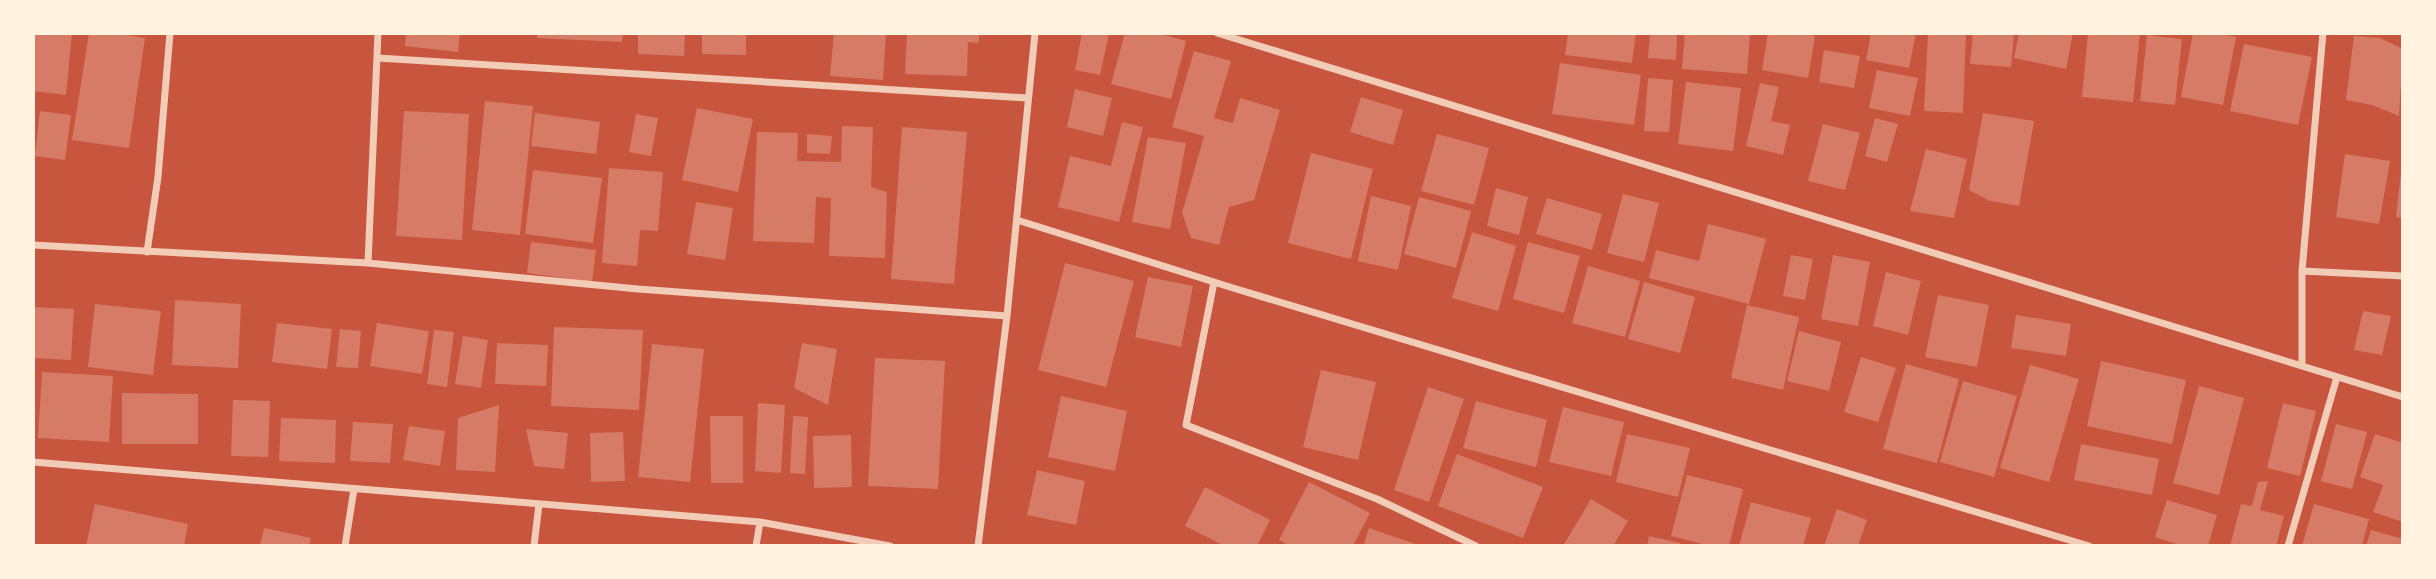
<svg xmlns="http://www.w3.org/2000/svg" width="2436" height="579" font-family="'PT Serif',serif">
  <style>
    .building { fill: #d67c66 }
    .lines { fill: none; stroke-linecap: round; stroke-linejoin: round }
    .minor { stroke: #f1ccb7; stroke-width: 7 }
  </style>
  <rect width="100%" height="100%" fill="#c8553d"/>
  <path class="building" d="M33 33H72L66 95 33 91Z
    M89 33H114L145 38 129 148 72 140Z
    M406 33H460L458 52 405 46Z
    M537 33H623L622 42 537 38Z
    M638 33H685L684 56 638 54Z
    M702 33H746V55L702 54Z
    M834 33H886L883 80 830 76Z
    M907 33H979V43L968 42 967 76 905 74Z
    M1082 33H1109L1100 75 1075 70Z
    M1125 33H1157L1186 41 1171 99 1111 84Z
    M1568 33H1636L1632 63 1565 55Z
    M1650 33H1677L1676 60 1648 58Z
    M1685 33H1750L1747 74 1682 69Z
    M1768 33H1799L1815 36 1808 78 1762 70Z
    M1871 33H1916L1909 68 1866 60Z
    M1928 33H1966L1963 113 1924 111Z
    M1973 33H2014L2011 67 1970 64Z
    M2019 33H2073L2066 69 2014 58Z
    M2088 33H2140L2133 102 2082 97Z
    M2193 33H2214L2236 37 2223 105 2181 97Z
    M2147 35 2182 39 2175 105 2140 101Z
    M2354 36 2380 38 2403 49 2399 116 2372 105 2346 100Z
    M2244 44 2312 57 2298 125 2230 111Z
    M1824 50 1860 56 1854 88 1819 82Z
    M1194 51 1231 61 1214 118 1233 123 1240 98 1280 110 1254 200 1229 207 1219 245 1191 238 1182 213 1204 136 1172 127Z
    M1560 63 1641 75 1634 125 1552 114Z
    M1877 70 1918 78 1910 116 1869 108Z
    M1648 78 1673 80 1669 132 1644 131Z
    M1686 82 1741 88 1733 151 1678 144Z
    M1760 83 1779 87 1771 121 1790 125 1783 155 1746 146Z
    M1075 89 1112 98 1103 136 1067 127Z
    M1361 97 1403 110 1393 145 1350 132Z
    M485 101 533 106 520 235 472 230Z
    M697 108 753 119 738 192 682 180Z
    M40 111 71 115 65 160 35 156Z
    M404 111 469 114 462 240 396 236Z
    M535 113 600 122 596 154 531 146Z
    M1983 113 2034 121 2019 206 1990 201 1969 190Z
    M636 114 658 118 651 156 629 152Z
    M1875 118 1898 124 1887 162 1865 156Z
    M1122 122 1143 127 1119 222 1058 207 1070 156 1111 166Z
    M1823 124 1860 133 1845 190 1808 181Z
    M842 126 873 127 871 187 887 192 885 258 829 256 831 198 816 197 814 243 753 241 757 132 798 133 797 161 841 162Z
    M902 127 967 132 954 284 891 279Z
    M807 134 832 136 830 154 807 153Z
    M1437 134 1489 148 1474 205 1421 191Z
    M1148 137 1186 143 1170 229 1132 222Z
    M1926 149 1967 159 1954 218 1910 211Z
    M1311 153 1373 169 1351 259 1288 243Z
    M2345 154 2390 161 2379 224 2336 217Z
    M609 168 663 172 658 231 640 230 637 266 602 263Z
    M533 170 602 178 593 243 525 234Z
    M2401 173H2403V218L2396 217Z
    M1496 188 1528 197 1519 235 1487 226Z
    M1623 194 1659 203 1644 262 1607 253Z
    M1371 196 1411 206 1398 270 1358 261Z
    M1419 197 1471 211 1456 268 1404 254Z
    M1547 198 1602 214 1592 250 1536 234Z
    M696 202 733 208 725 260 687 254Z
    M1708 224 1766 239 1749 304 1649 278 1656 250 1699 261Z
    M1472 232 1516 246 1498 311 1452 298Z
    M531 242 596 250 592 282 527 273Z
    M1528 242 1580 256 1564 313 1513 299Z
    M1791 255 1813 259 1805 300 1783 296Z
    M1833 255 1870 262 1858 326 1821 319Z
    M1065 263 1134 281 1106 387 1038 370Z
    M1588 266 1640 281 1625 337 1572 323Z
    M1886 272 1921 281 1908 335 1873 326Z
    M1148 277 1193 286 1181 347 1135 337Z
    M1644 282 1695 297 1680 353 1628 339Z
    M1938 295 1989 305 1977 367 1925 357Z
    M175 300 241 304 238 368 172 365Z
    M95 304 161 311 153 375 88 367Z
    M1747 305 1799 317 1783 390 1731 378Z
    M33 307 74 309 71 360 33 358Z
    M2363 311 2391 316 2382 355 2354 350Z
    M2016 315 2071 324 2066 356 2011 348Z
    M277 323 332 329 327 369 272 362Z
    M377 323 429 331 422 374 370 366Z
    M554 327 643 330 639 410 551 406Z
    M340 329 361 331 358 368 336 367Z
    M434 330 454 332 447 387 427 384Z
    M1799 331 1841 342 1829 391 1787 381Z
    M463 336 488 340 481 388 455 384Z
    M497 343 548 345 546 386 495 384Z
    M802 343 837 349 828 405 794 388Z
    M652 344 704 349 690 482 638 477Z
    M1861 357 1896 368 1878 422 1844 412Z
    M875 358 945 361 938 489 868 486Z
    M2101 361 2186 380 2172 444 2087 426Z
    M1906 364 1959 379 1937 463 1883 449Z
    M2030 365 2079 379 2049 482 2000 468Z
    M1321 370 1376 382 1358 460 1303 447Z
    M42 372 113 376 109 442 38 438Z
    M1963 381 2017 396 1994 477 1940 462Z
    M2199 386 2244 398 2219 495 2173 483Z
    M1428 387 1464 399 1429 502 1394 490Z
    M122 393 198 394V444H122Z
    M1061 396 1127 411 1115 471 1048 457Z
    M233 400 270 401 268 457 231 456Z
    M1476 401 1547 420 1536 467 1463 448Z
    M758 403 785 405 781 473 755 471Z
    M2283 403 2316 411 2300 476 2267 468Z
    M499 405 495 472 456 470 458 418Z
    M1563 407 1624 422 1611 476 1549 462Z
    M710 416H743V483H711Z
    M793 416 808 417 805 474 790 473Z
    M281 418 336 420 335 463 279 461Z
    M353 422 393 424 390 463 350 461Z
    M2336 424 2367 432 2352 489 2321 481Z
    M409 426 445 431 440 466 403 460Z
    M526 429 568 433 564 469 534 466Z
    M623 432 625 481 591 482 590 433Z
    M1627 434 1690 448 1678 497 1616 482Z
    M2375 434 2403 443V522L2373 512 2383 485 2360 477Z
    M851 435 852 487 814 488 813 436Z
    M2081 444 2159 459 2152 495 2074 480Z
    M1457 454 1543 487 1523 538 1438 506Z
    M1037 470 1085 481 1076 525 1027 515Z
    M1687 475 1743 489 1729 546H1710L1671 536Z
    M2268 481 2260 510 2284 516 2276 546H2230L2241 504 2252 506 2258 482Z
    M1309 482 1370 513 1353 546H1290L1279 540Z
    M1205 487 1270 520 1257 546H1225L1185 526Z
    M1591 499 1628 521 1613 546H1563Z
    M2167 500 2217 515 2208 546H2182L2155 537Z
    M1751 502 1811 518 1803 546H1739Z
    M95 504 188 524 184 546H86Z
    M2314 504 2369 519 2362 546H2302Z
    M1837 509 1867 520 1858 546H1824Z
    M264 528 311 538 309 546H260Z
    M1369 528 1418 545V546H1363Z
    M2371 530 2403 539V546H2366Z
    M1649 536 1680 543V546H1647Z"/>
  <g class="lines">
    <path class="minor" d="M1217 33 2403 397
      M378 58 1027 98
      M1017 220 1233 288 2089 546
      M33 245 368 263 638 289 1007 316
      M147 252 158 177 170 33
      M368 263 378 33
      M2302 271 2403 276
      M1214 282 1186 425 1377 499 1476 546
      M2302 366V271L2323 33
      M33 462 760 522 890 546
      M345 546 354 489
      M534 546 539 504
      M756 546 760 522
      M978 546 1007 316 1035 33
      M2288 546 2337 377"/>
  </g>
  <rect width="2436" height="579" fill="none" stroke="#fff3e0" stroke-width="70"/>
</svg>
